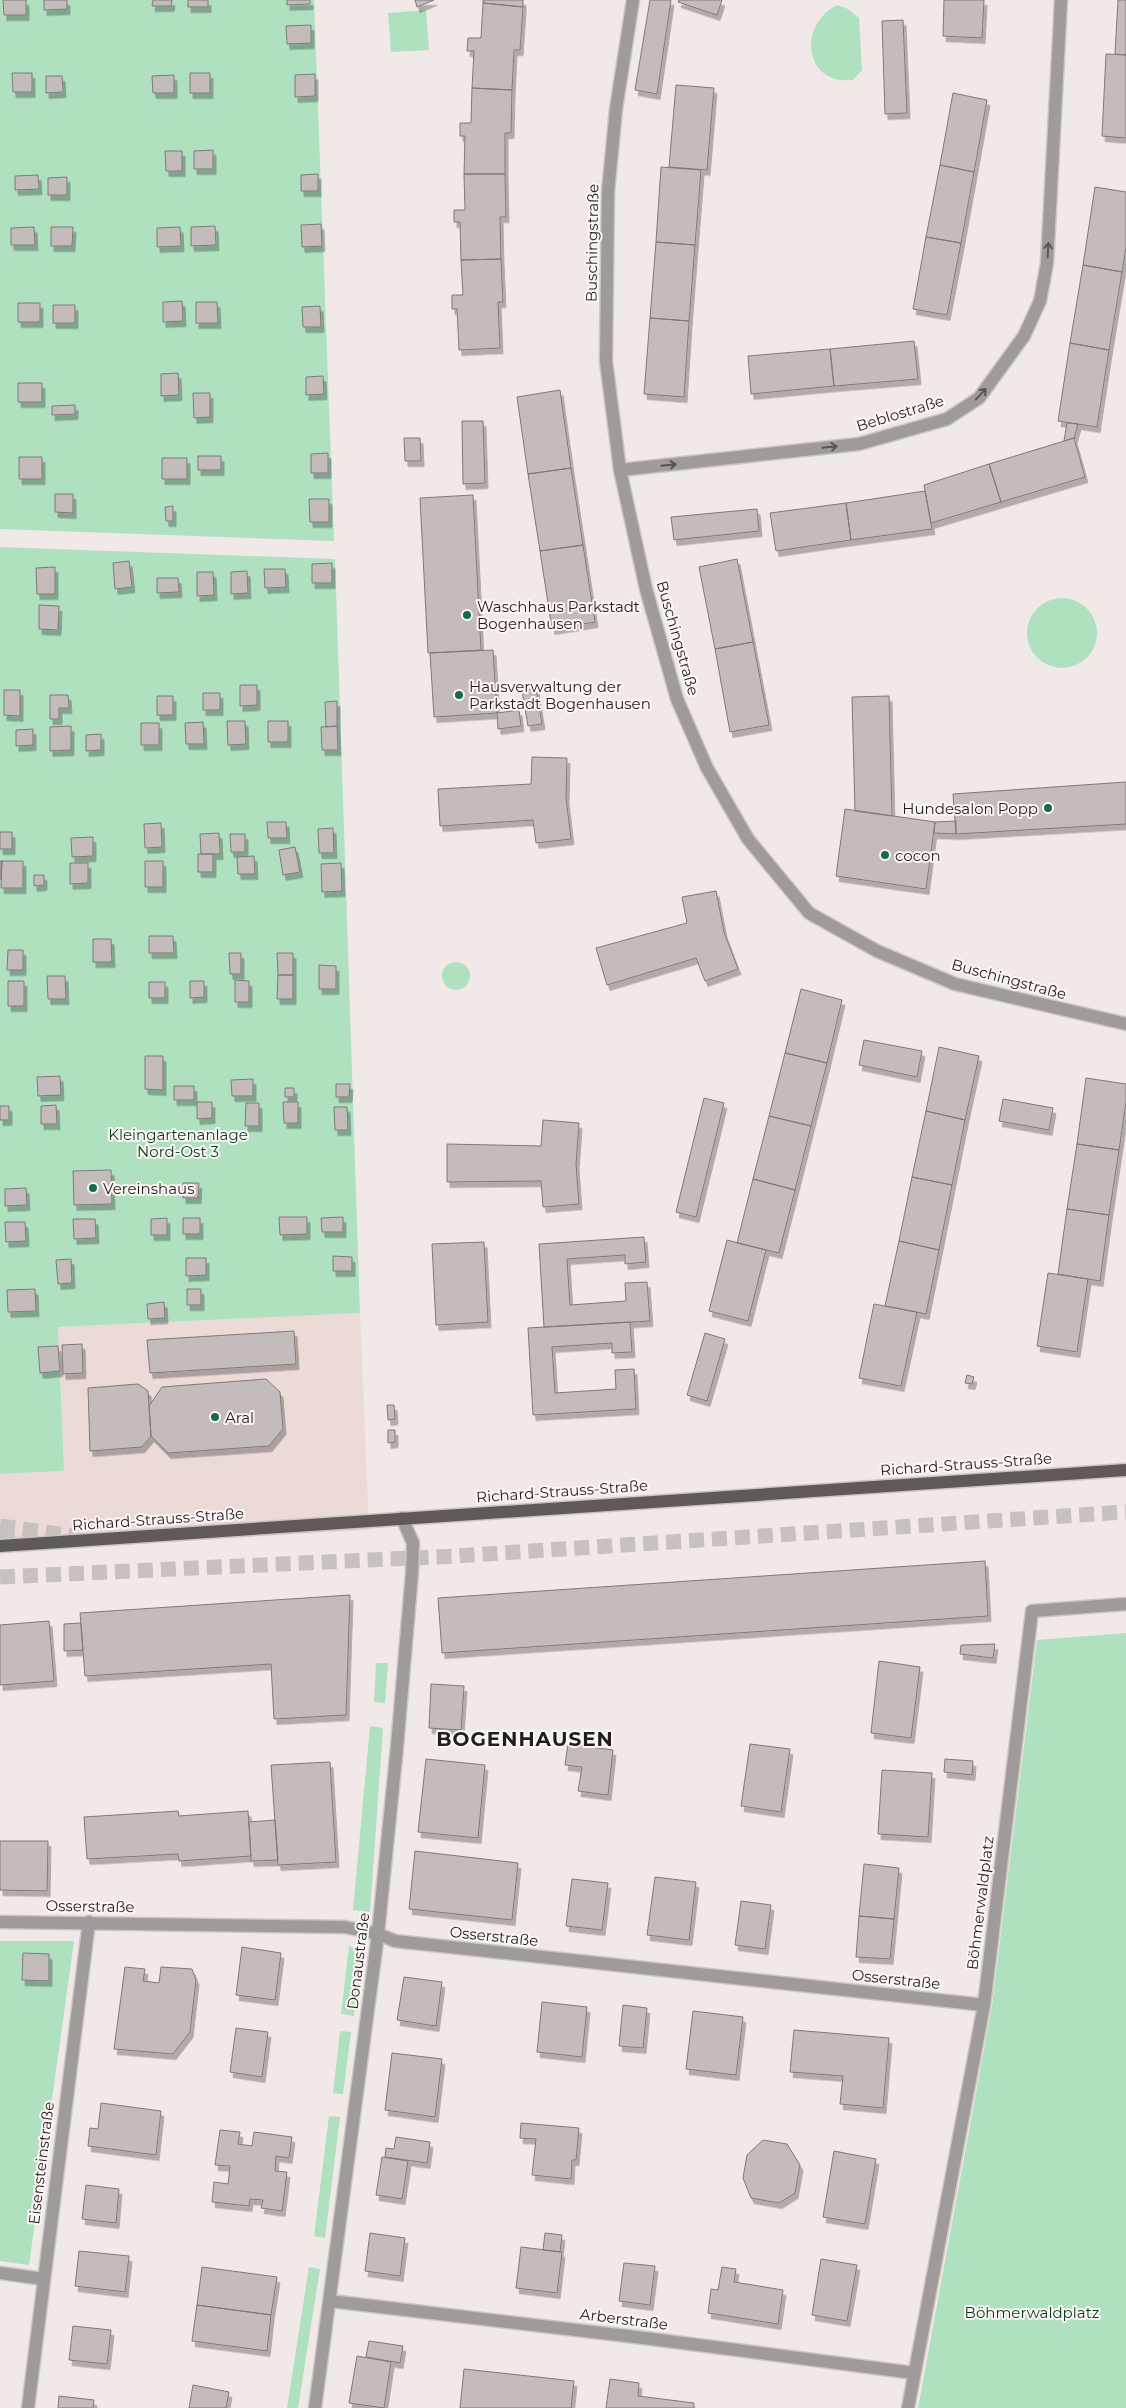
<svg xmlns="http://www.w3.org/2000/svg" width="1126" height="2408" font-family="Montserrat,sans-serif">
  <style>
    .built { fill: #ebdad6 }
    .green { fill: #afe1c1 }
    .building { fill: #c3bcba; stroke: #807977; filter: url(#shadow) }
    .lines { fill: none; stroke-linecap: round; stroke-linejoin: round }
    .highway-tunnel { stroke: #c7c1bf; stroke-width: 15; stroke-dasharray: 15 8; stroke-linecap: butt }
    .minor-casing { stroke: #ccc5c3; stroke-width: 15 }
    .major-casing { stroke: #ccc5c3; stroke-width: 15 }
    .minor { stroke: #9e9b9a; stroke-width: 12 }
    .major { stroke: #5f5a58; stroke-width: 12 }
    .oneway { stroke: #595756 }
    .poi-dot { fill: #136e42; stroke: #fef6f4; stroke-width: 2 }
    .labels { text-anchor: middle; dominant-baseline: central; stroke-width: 4; stroke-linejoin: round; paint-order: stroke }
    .street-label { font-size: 15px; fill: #211f1e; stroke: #fef6f4 }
    .poi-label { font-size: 15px; fill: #211f1e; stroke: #fef6f4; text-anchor: start }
    .park-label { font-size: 15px; fill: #043d22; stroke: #fef6f4 }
    .district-label { font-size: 20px; font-weight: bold; letter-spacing: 1px; fill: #211f1e; stroke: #fef6f4 }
  </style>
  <defs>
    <filter id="shadow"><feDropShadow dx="3" dy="5.5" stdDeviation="0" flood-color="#0004"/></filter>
  </defs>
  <rect width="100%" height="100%" fill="#f1e9e7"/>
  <path class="built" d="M360 1313 369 1530 0 1552V1474L64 1471 58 1327Z"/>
  <path class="green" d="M0 0H314L334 541 0 529Z
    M837 5 848 9 859 18 862 70 853 80C804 85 797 26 837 5Z
    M426 10 429 50 391 52 388 13Z
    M0 547 335 559 360 1313 58 1327 64 1471 0 1474Z
    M1027 633a35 35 0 1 1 70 0a35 35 0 1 1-70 0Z
    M442 976a14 14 0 1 1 28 0a14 14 0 1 1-28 0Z
    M1126 1633V2408H918L992 2006 1037 1640Z
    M376 1663H388L385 1703 374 1702Z
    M370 1726 383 1728 370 1912 353 1910Z
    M0 1941H74L29 2265 0 2261Z
    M349 1946 360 1950 354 2016 341 2014Z
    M340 2031 351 2032 343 2094 333 2093Z
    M329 2116 340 2117 325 2238 314 2236Z
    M309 2267 320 2269 298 2408H287Z"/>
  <path class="building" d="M3 0H26V15H4Z
    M44 0H67V9L44 10Z
    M153 0H172L171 6H152Z
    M188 0H208V7H188Z
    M287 0H310V4L287 5Z
    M415 0H434L417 7Z
    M483 0H523V7L483 3Z
    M650 0H671L657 94 635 90Z
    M679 0H722L717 15 678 2Z
    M944 0H984L982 38 943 36Z
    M1118 0H1126V55L1115 54Z
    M483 3 523 7 520 50H514L512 90 472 88 474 51H467L468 38H481Z
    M903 20 907 113 885 114 882 21Z
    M311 25V43L287 44 286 26Z
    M1106 54 1126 55V138L1102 136Z
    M12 73H32V92H13Z
    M190 73H210V93H190Z
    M315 74V96L295 97V75Z
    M174 75V93H153L152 76Z
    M46 76H62L63 92 46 93Z
    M676 85 714 88 707 170 669 167Z
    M472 88 512 90 511 133H505V174H464L465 136H460V123H471Z
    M953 93 987 100 974 172 940 165Z
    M213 150V169H194V151Z
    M165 151H182V171H166Z
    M940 165 974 172 961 243 926 237Z
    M661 167 701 170 695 245 656 242Z
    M318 174V191H301V175Z
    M464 174H505L506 217H500L501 259 461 260 460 222H454V210H465Z
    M38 175 39 189 15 190V176Z
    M67 177V195H48V178Z
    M1095 187 1126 192V248L1122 272 1083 265Z
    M321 224 322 246 302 247 301 225Z
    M215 226 216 245 191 246V227Z
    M34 227 35 245H11V228Z
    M51 227H73L72 246H51Z
    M180 227 181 246 157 247V228Z
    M926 237 961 243 947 315 913 309Z
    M656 242 695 245 689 321 650 318Z
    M501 259 503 302H498L500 348 459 350 457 309H452V295H463L461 260Z
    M1083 265 1122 272 1109 350 1070 343Z
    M182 301 183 321 163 322V302Z
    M196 302H217L218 323H196Z
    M18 303H40V322H18Z
    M53 305H75V323H53Z
    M320 306 321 327H303L302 307Z
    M650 318 689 321 684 397 644 394Z
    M914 341 918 379 834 386 830 349Z
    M1070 343 1109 350 1097 427 1058 421Z
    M830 349 834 386 751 394 748 356Z
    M178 373 179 395 161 396V374Z
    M323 376 324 394 306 395V377Z
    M18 383H42V402H18Z
    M560 390 571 468 528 474 517 397Z
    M193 393H210V417L194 418Z
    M75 405V414L52 415V406Z
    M462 421H483L485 483 463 484Z
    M1067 423 1078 424 1074 438 1064 441Z
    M404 438H420L421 461H405Z
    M1074 438 1085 477 1001 502 989 464Z
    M328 453V473H311V454Z
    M198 456H221V470H198Z
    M19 457H42V479H19Z
    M162 458H187V479H162Z
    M989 464 1001 502 931 523 924 485Z
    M571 468 583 545 540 551 528 474Z
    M925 491 932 529 851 540 846 503Z
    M55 494H73V513L55 512Z
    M473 495 481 650 428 653 420 498Z
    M309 499H329V522H310Z
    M846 503 851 540 776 551 770 513Z
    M173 506V521H166L165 507Z
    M757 509 759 531 674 540 671 517Z
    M583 545 595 622 552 629 540 551Z
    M737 559 753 642 715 649 699 567Z
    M129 561 132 587 115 589 113 563Z
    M332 563V583H312V564Z
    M55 567V594H37L36 568Z
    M264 569H285L286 587 265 588Z
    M247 571 248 593 231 594V572Z
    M197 572H213L214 595 197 596Z
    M157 578H178L179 592 157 593Z
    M39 605 59 606 58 630 39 629Z
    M753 642 769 725 730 732 715 649Z
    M493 650 497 713 434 717 430 653Z
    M240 685H257V705L240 706Z
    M536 688 542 724 528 726 522 691Z
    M4 690H20V716L4 715Z
    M203 693H220V710H203Z
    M50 695H68L69 708H59V719H50Z
    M157 696H173V715H157Z
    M889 696 892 816 855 811 852 697Z
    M337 701V726L326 727 325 702Z
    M519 710 521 726 498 729 497 713Z
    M227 721H245L246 744 228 745Z
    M268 721H288V742H268Z
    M203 722 204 744H186L185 723Z
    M141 723H159V745H141Z
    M71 726V750L50 751V727Z
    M337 726 338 750H322L321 727Z
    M33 729V745L16 746V730Z
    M101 734V750L86 751V735Z
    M532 757 567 758 566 798 571 839 536 843 533 820 440 826 438 789 531 784Z
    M1126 782V824L956 834 953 794Z
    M845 809 935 822 926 889 836 876Z
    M956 821V834L934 833 935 822Z
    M267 822H286L287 838H268Z
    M161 823 162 847 145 848 144 824Z
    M333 828 334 853H319L318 829Z
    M0 832H12V849H0Z
    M219 833 220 854H201L200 834Z
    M230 834H245V852H231Z
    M93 837V856L72 857 71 838Z
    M295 847 300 872 283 875 279 850Z
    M198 854H213V872H198Z
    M254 856 255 874H238L237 857Z
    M0 861H2L1 879H0Z
    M2 861H23V888H1Z
    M145 861H163V887H145Z
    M70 863H88V883L70 884Z
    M341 863 342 891 322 892 321 864Z
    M34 875H44V885L34 886Z
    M716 891 724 932 738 969 705 981 696 958 607 985 596 948 687 923 682 897Z
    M149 936H173L174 953H149Z
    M93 939H111L112 962H93Z
    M8 950H23V970H7Z
    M229 953H241V974H230Z
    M277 953H293V975H278Z
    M319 965 336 966V989H319Z
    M278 975H293V999H277Z
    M47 976H65L66 999H48Z
    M235 980 249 981V1002H235Z
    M8 981H24V1006H8Z
    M190 981H204V997L190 998Z
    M149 982H165V998H149Z
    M801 989 842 1000 827 1063 785 1053Z
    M864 1040 922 1051 917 1077 859 1065Z
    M939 1047 979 1056 965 1120 926 1111Z
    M785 1053 827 1063 811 1126 769 1116Z
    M145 1056H163V1090L145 1089Z
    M60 1076 61 1095 38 1096 37 1077Z
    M1086 1078 1126 1084V1102L1119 1150 1077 1144Z
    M253 1079V1096H232L231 1080Z
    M336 1084H350L349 1097H336Z
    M174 1086H194V1100H174Z
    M285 1088H294V1097H285Z
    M704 1098 724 1103 696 1217 676 1212Z
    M1003 1099 1053 1108 1049 1130 999 1121Z
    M197 1102H212V1118L197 1119Z
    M283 1102H298V1123H284Z
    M246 1103H259V1126H245Z
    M56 1105 57 1124H41V1106Z
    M0 1106H9V1120H0Z
    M334 1107H347L348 1130H335Z
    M926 1111 965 1120 952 1185 912 1177Z
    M769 1116 811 1126 795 1190 753 1179Z
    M543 1120 579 1123 576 1164 579 1204 543 1207 541 1181 447 1182V1144L541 1146Z
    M1077 1144 1119 1150 1109 1215 1067 1209Z
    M111 1170 112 1204 74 1205 73 1171Z
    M912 1177 952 1185 939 1250 899 1241Z
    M753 1179 795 1190 779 1253 737 1243Z
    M183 1183H199L198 1198H183Z
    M26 1188 27 1205 5 1206V1189Z
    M1067 1209 1109 1215 1100 1281 1058 1274Z
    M279 1217H307V1234L280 1235Z
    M343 1217V1232H322L321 1218Z
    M167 1218V1235H151V1219Z
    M183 1218H200V1234H183Z
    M73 1219H95L96 1238 74 1239Z
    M5 1222H25L26 1241 6 1242Z
    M644 1237 646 1262 625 1264V1255L567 1259 570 1305 626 1301 625 1283 647 1282 650 1321 544 1327 539 1244Z
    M727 1240 766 1250 748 1321 709 1311Z
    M899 1241 939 1250 926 1314 885 1306Z
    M484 1242 488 1322 436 1325 432 1244Z
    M333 1256 352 1257V1271H333Z
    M186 1258H206V1275L186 1276Z
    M71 1259 72 1283 58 1284 56 1260Z
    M1048 1273 1088 1279 1077 1352 1037 1346Z
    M35 1289 36 1311 8 1312 7 1290Z
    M187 1289H201V1305H187Z
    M164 1302 165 1318 148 1319 147 1304Z
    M874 1304 917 1312 901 1386 859 1378Z
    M630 1322 632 1352 612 1353V1343L552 1347 555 1393 616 1389 615 1370 634 1369 636 1409 533 1415 528 1328Z
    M294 1331 296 1364 150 1373 147 1340Z
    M705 1333 725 1339 707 1401 687 1395Z
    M82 1344 83 1373 63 1374 62 1345Z
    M58 1346 60 1371 40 1373 38 1347Z
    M967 1375 974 1377 972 1384 965 1383Z
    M266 1379 280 1392 283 1429 269 1446 168 1453 151 1436 149 1406 162 1387Z
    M138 1384 148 1391 151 1436 142 1447 90 1451 88 1388Z
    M387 1405H394L395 1419 388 1420Z
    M388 1430H395V1442L388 1443Z
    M985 1561 988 1616 442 1653 438 1598Z
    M350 1595 346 1715 274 1719 271 1664 85 1676 80 1613Z
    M49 1621 54 1681 0 1685V1625Z
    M81 1623 83 1650 64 1651V1624Z
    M995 1644 993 1658 960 1654 961 1645Z
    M879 1661 920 1667 911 1738 871 1733Z
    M431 1684 464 1686 461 1730 429 1728Z
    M568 1744 613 1750 608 1795 578 1791 582 1767 565 1765Z
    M750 1744 790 1749 781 1812 741 1806Z
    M426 1759 485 1765 478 1838 418 1832Z
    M945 1759 973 1761 972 1775 944 1772Z
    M330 1762 336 1862 278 1865 271 1765Z
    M882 1770 932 1773 928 1837 878 1834Z
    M178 1811 179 1816 248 1811 251 1856 179 1861 178 1854 87 1859 84 1817Z
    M275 1820 278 1860 251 1861 249 1822Z
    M0 1841H48L47 1891 0 1890Z
    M415 1851 518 1863 512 1920 409 1909Z
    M864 1864 899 1868 894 1919 859 1916Z
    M655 1877 696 1882 689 1940 647 1935Z
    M572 1879 608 1883 602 1930 566 1926Z
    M741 1901 771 1905 765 1949 735 1945Z
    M859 1916 894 1919 890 1959 856 1957Z
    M242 1947 281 1953 275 2000 236 1995Z
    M23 1953 49 1954V1981L22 1980Z
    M125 1967 145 1969 143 1981 159 1983 161 1967 192 1969 196 1980 190 2032 173 2054 114 2049Z
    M404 1977 442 1982 436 2026 397 2020Z
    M542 2002 587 2007 582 2057 537 2052Z
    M623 2005 647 2008 643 2048 619 2046Z
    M693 2011 743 2017 736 2075 686 2069Z
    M236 2028 268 2032 262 2077 230 2072Z
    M794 2030 889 2038 883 2108 840 2104 843 2076 790 2072Z
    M392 2053 442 2059 435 2117 385 2110Z
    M101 2103 161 2111 156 2155 88 2146 90 2128 98 2129Z
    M521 2123 579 2128 576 2160H572L571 2179 532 2175 536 2139 520 2138Z
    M220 2130 240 2132 238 2144 252 2146 254 2132 292 2137 289 2158 276 2156 275 2171 287 2172 282 2211 261 2208 263 2200 250 2199 249 2206 212 2202 214 2182 228 2184 230 2166 215 2165Z
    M396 2137 430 2142 427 2163 385 2157 386 2148 394 2149Z
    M763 2140 787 2144 800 2165 795 2193 779 2203 751 2198 743 2178 747 2155Z
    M834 2151 876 2159 865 2224 823 2217Z
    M382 2157 408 2161 402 2199 376 2195Z
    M86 2185 119 2189 116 2223 82 2219Z
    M370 2233 405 2238 400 2276 365 2271Z
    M545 2233 562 2235 560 2252 543 2250Z
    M521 2247 562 2252 557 2293 516 2288Z
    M79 2251 129 2256 125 2292 75 2286Z
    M821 2259 857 2265 847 2321 812 2315Z
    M624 2263 655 2266 650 2305 619 2301Z
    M202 2267 277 2277 271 2315 197 2305Z
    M722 2267 736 2269 734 2282 783 2290 778 2324 708 2313 711 2289 718 2290Z
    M197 2305 271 2315 267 2351 192 2341Z
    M73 2326 111 2330 107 2364 69 2360Z
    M369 2341 403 2346 400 2363 366 2357Z
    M357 2356 391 2362 384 2408 349 2403Z
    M464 2369 574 2381 571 2408H460Z
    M610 2379 639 2383 638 2396 694 2403V2408H606Z
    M193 2385 229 2392 226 2408H189Z
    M59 2396 94 2400 93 2408H58Z"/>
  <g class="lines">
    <path class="highway-tunnel" d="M0 1526 73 1536
      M0 1539 39 1537
      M0 1577 456 1556 1126 1512"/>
    <g class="minor-casing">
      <path id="minor" d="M633 0 616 109 608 192 606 361 620 470 646 589 677 699 707 768 748 839 809 913 877 951 955 984 1126 1024
        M620 470 859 444 947 419 979 398 1024 336 1040 301 1047 263 1061 0
        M0 1922 345 1927 378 1934 395 1941 984 2005
        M0 2273 43 2279
        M330 2301 644 2338 914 2373
        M28 2408 89 1922
        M315 2408 378 1934 397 1747 412 1573 413 1543 402 1518
        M908 2408 984 2005 1032 1611 1126 1604"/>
    </g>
    <g class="major-casing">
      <path id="major" d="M0 1546 1126 1470"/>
    </g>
    <use href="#minor" class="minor"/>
    <use href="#major" class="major"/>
  </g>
  <defs><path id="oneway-shaft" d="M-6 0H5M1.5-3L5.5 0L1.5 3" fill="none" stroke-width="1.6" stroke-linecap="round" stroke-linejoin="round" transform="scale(1.25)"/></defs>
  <g class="oneway">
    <use href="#oneway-shaft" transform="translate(1048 250) rotate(-87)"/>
    <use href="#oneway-shaft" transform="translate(981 394) rotate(-47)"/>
    <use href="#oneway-shaft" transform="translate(830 447) rotate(-6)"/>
    <use href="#oneway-shaft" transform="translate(669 465) rotate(-6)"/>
  </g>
  <g class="poi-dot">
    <circle cx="467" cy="615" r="5"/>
    <circle cx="459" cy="695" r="5"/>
    <circle cx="1048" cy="808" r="5"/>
    <circle cx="885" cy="855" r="5"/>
    <circle cx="93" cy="1188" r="5"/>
    <circle cx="215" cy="1417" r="5"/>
  </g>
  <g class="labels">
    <g class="street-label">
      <text transform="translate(592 243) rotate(-89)">Buschingstraße</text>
      <text transform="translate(900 413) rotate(-17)">Beblostraße</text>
      <text transform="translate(678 638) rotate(74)">Buschingstraße</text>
      <text transform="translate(1009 979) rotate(15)">Buschingstraße</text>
      <text transform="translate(966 1464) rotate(-4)">Richard-Strauss-Straße</text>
      <text transform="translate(562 1491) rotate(-4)">Richard-Strauss-Straße</text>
      <text transform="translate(158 1519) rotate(-4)">Richard-Strauss-Straße</text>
      <text transform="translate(980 1903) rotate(-83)">Böhmerwaldplatz</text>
      <text transform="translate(90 1906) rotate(1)">Osserstraße</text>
      <text transform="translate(494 1936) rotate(6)">Osserstraße</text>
      <text transform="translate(358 1961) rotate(-83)">Donaustraße</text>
      <text transform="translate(896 1979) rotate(6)">Osserstraße</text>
      <text transform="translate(41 2163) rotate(-83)">Eisensteinstraße</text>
      <text transform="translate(624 2319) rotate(7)">Arberstraße</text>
    </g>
    <g class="poi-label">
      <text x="477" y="606">Waschhaus Parkstadt<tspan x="477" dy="17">Bogenhausen</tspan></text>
      <text x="469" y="686">Hausverwaltung der<tspan x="469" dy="17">Parkstadt Bogenhausen</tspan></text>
      <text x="1038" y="808" text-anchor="end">Hundesalon Popp</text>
      <text x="895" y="855">cocon</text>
      <text x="103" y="1188">Vereinshaus</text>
      <text x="225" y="1417">Aral</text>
    </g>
    <g class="park-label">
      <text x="178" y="1134">Kleingartenanlage<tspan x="178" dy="17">Nord-Ost 3</tspan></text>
      <text x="1032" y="2312">Böhmerwaldplatz</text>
    </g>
    <g class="district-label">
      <text x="525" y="1739">BOGENHAUSEN</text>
    </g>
  </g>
</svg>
